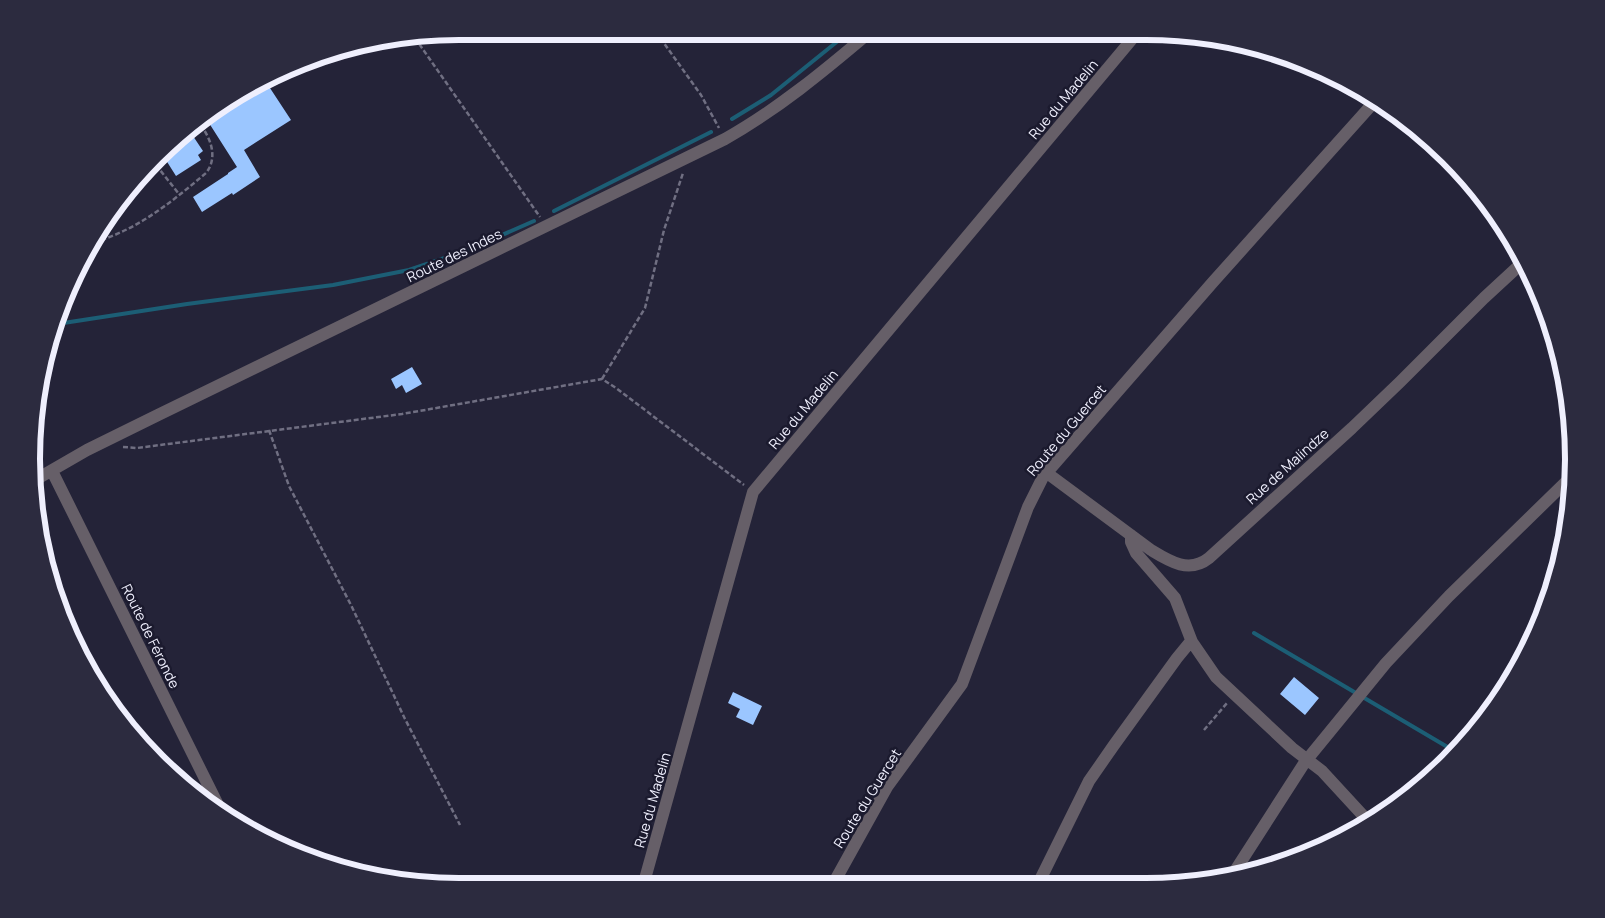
<svg xmlns="http://www.w3.org/2000/svg" width="1605" height="918" font-family="Manrope,sans-serif">
  <style>
    .lines { fill: none; stroke-linecap: round; stroke-linejoin: round }
    .stream { stroke: #1c5e75; stroke-width: 4 }
    .building { fill: #9bc6ff }
    .path { stroke: #706f82; stroke-width: 2.5; stroke-dasharray: 5 2.5; stroke-linecap: butt }
    .minor { stroke: #665f68; stroke-width: 12 }
    .labels { text-anchor: middle; dominant-baseline: central; stroke-width: 5; stroke-linejoin: round; paint-order: stroke }
    .street-label { font-size: 14px; fill: #efeffd; stroke: #1b1a2e }
    .rim { fill: none; stroke: #efeffd; stroke-width: 6 }
  </style>
  <rect width="100%" height="100%" fill="#242338"/>
  <g class="lines">
    <path class="stream" d="M732 119 771 95 849 32
      M554 211 711 132
      M57 324 187 304 333 285 409 270 468 250 534 221
      M1254 633 1456 752"/>
  </g>
  <path class="building" d="M268 85 291 120 244 150 260 177 233 195 232 193 202 212 193 197 228 174V173L237 167 209 123 221 116 217 110 252 91 254 94Z
    M189 130 203 151 198 155 201 160 176 176 164 157Z
    M412 367 422 384 406 393 402 385 396 389 391 379Z
    M1294 677 1319 698 1305 715 1280 694Z
    M733 692 762 706 753 725 736 717 740 709 728 703Z"/>
  <g class="lines">
    <path class="path" d="M656 32 701 95 719 128
      M415 38 540 217
      M156 165 179 194
      M94 242C136 231 173 201 206 173 219 157 210 135 197 121
      M602 379 645 308 664 230 683 173
      M269 430 289 486 351 605 405 719 460 825
      M123 447 137 448 168 444 402 414 602 379 616 388 744 485
      M1204 730 1227 703"/>
    <path class="minor" d="M52 471 223 815
      M1047 473 1151 550C1169 561 1189 574 1209 558L1352 428 1400 382 1484 298 1523 262
      M35 480 87 450 158 415 725 139C778 109 824 71 870 32
      M1131 535V542L1136 553 1175 598 1192 642 1216 677 1292 748 1322 771 1369 822
      M1233 874 1305 762 1386 663 1449 596 1572 476
      M643 886 753 492 1138 32
      M832 886 887 787 962 684 1028 507 1043 477 1213 282 1376 100
      M1037 886 1089 781 1114 745 1177 658 1191 641"/>
  </g>
  <g class="labels">
    <g class="street-label">
      <text transform="translate(1063 99) rotate(-50)">Rue du Madelin</text>
      <text transform="translate(454 255) rotate(-26)">Route des Indes</text>
      <text transform="translate(803 409) rotate(-50)">Rue du Madelin</text>
      <text transform="translate(1066 430) rotate(-50)">Route du Guercet</text>
      <text transform="translate(1287 466) rotate(-42)">Rue de Malindze</text>
      <text transform="translate(151 636) rotate(64)">Route de Féronde</text>
      <text transform="translate(867 798) rotate(-58)">Route du Guercet</text>
      <text transform="translate(652 800) rotate(-74)">Rue du Madelin</text>
    </g>
  </g>
  <path d="M0 0H1605V918H0ZM459 40H1146A419 419 0 0 1 1565 459V459A419 419 0 0 1 1146 878H459A419 419 0 0 1 40 459V459A419 419 0 0 1 459 40Z" fill="#2c2b3f" fill-rule="evenodd"/>
  <path class="rim" d="M459 40H1146A419 419 0 0 1 1565 459V459A419 419 0 0 1 1146 878H459A419 419 0 0 1 40 459V459A419 419 0 0 1 459 40Z"/>
</svg>
